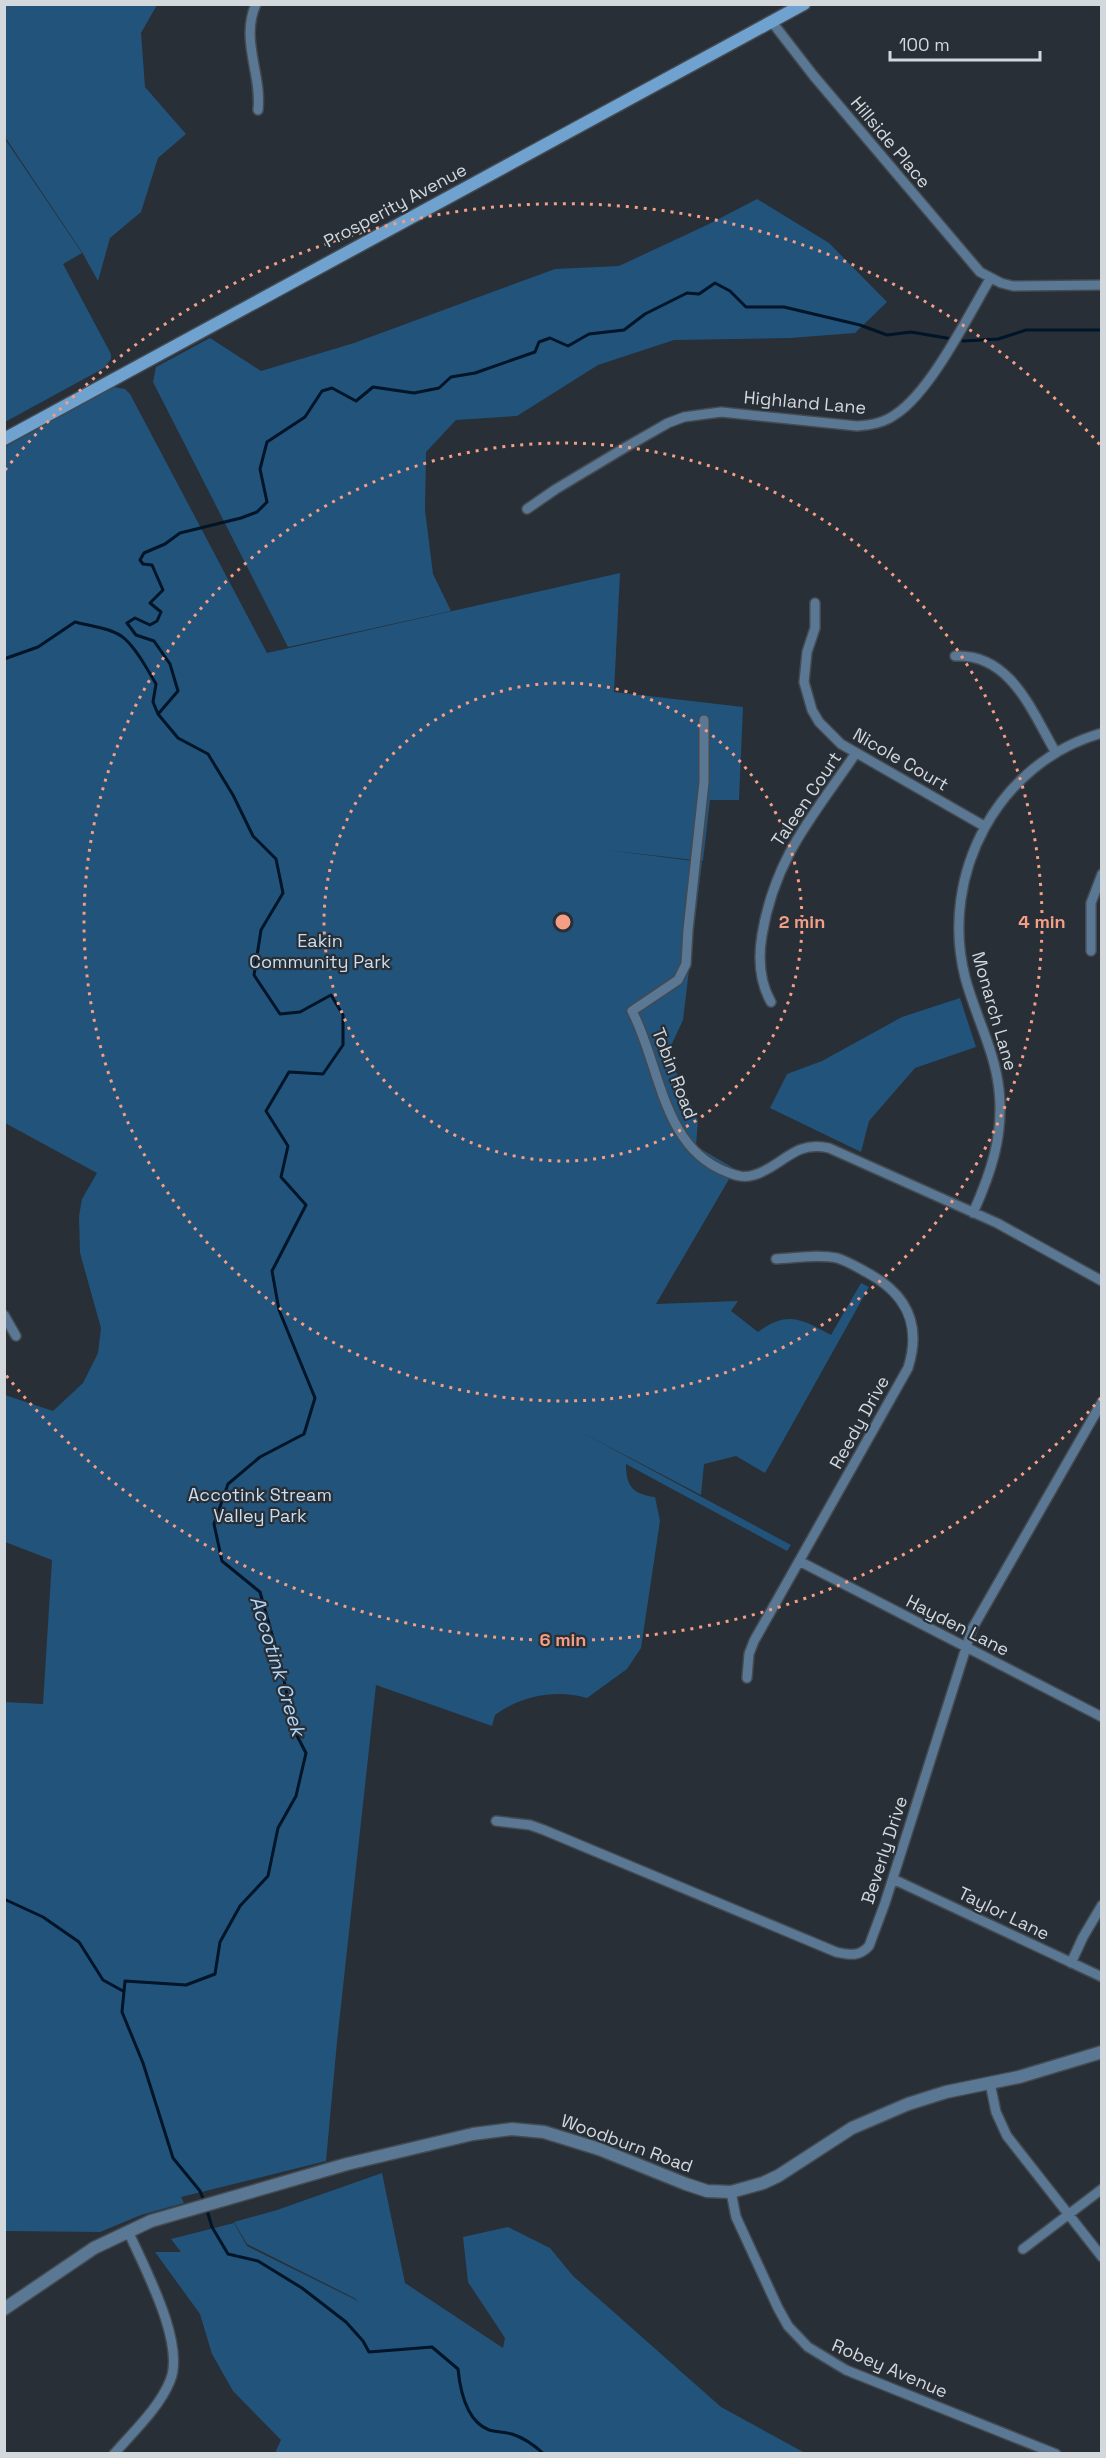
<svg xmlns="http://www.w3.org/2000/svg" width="1106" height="2458" font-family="'Space Grotesk',sans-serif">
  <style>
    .green { fill: #22537b }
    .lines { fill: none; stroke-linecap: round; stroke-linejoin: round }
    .stream { stroke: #001528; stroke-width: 3 }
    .minor-casing { stroke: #434a51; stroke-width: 12 }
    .tertiary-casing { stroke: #434a51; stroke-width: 15 }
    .secondary-casing { stroke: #434a51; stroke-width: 15 }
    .minor { stroke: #5a7894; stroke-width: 9 }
    .tertiary { stroke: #5a7894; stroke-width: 12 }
    .secondary { stroke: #70a2cf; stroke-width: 12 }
    .ring { fill: none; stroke: #f49e86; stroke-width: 3; stroke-dasharray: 3 6 }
    .labels { text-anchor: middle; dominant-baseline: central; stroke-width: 4.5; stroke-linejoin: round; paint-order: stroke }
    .street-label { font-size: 18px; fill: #d3d8dd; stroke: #282f36 }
    .park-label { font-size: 18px; fill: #cbdeef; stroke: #282f36 }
    .water-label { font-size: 20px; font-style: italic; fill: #b1d6f8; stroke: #282f36 }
    .centre { fill: #f49e86; stroke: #282f36; stroke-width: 3 }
    .ring-label { font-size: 18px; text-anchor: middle; font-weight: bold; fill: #f49e86; stroke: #282f36; stroke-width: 4.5; stroke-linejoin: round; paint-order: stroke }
  </style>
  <rect width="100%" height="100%" fill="#282f36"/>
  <path class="green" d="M4 5H157L141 33 145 87 186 134 158 158 141 212 110 238 98 281 82 252 5 137Z
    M5 139 82 253 63 264 111 354V359L104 368 5 422Z
    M757 199 829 243 887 302 855 333 790 338 674 340 598 365 517 416 456 420 426 452 425 510 433 574 451 611 288 647 153 382 156 367 210 338 261 371 354 343 555 269 619 266 709 224Z
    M114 387 125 389 130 394 267 653 620 573 614 692 743 707 739 800H710L703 861 606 850 702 862 683 1020 665 1059 672 1063 698 1121 696 1146 735 1169 656 1304 738 1301 731 1311 758 1332C787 1310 802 1319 831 1335L861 1283 869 1287 765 1473 736 1456 704 1464 701 1495 581 1432 791 1545 787 1551 626 1464C626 1487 633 1494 655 1497L660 1521 641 1648 627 1669 587 1698C556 1689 521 1696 495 1715L492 1726 376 1685 337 2042 326 2161 181 2197 184 2203 141 2215 100 2232 5 2231 4 1702 43 1704 52 1560 5 1542V1395L53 1411 83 1383 98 1353 101 1328 80 1253 79 1216 82 1199 97 1173 5 1123V447Z
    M960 998 976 1047 915 1068 869 1121 861 1152 770 1108 787 1074 822 1061 902 1017Z
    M382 2173 405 2283 503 2348 505 2338 468 2282 463 2237 508 2227 550 2248 573 2276 721 2407 805 2453H275L281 2440 233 2391 212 2354 200 2314 155 2252H181L171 2239 234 2223 247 2246 356 2300 358 2303 356 2299 247 2244 234 2222 277 2210Z"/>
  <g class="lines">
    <path class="stream" d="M4 659 38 647 75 622C90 626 113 628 125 639 138 651 147 669 156 684L153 702 158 714 178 738 208 754 233 795 253 836 276 859 283 893 261 930 254 975 280 1014 300 1012 331 995 343 1015V1045L323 1074 289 1072 266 1111 288 1146 281 1177 306 1205 272 1271 279 1310 315 1398 304 1434 260 1457 228 1484 214 1524 222 1561 260 1592 282 1670 294 1730 306 1753 296 1796 278 1828 268 1876 240 1906 220 1942 215 1974 186 1985 125 1981 122 2012 143 2063 173 2158 200 2191 204 2201
      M159 713 178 691 170 664 154 641 136 635 127 623 135 618 150 625 157 621 161 612 150 603 163 590 152 565 143 564 140 560 144 553 165 544 180 533 241 518 257 512 267 502 260 469 267 442 305 417 322 391 332 388 356 401 373 387 414 393 439 388 451 377 475 373 535 352 539 342 550 338 568 346 589 334 624 330 645 314 687 293 699 294 715 283 730 291 746 307H784L860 325 887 335 911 332 964 341 998 339 1026 330H1102
      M4 1899 43 1917 79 1942 103 1980 123 1991
      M206 2207 212 2227 228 2254 258 2261 302 2288 346 2322 363 2341 369 2352 432 2347 458 2369C460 2389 466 2421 489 2430 496 2432 504 2432 512 2434 525 2438 534 2445 544 2454"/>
    <g class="minor-casing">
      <path id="minor" d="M256 4C240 40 262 74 258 110
        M772 22 813 75 980 272 1001 283 1013 286 1102 285
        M527 509 556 489 626 447 668 423 684 417 721 412 857 426C871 425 884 423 896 414 931 391 968 316 990 279
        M815 603V628L807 652 804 682 812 710 819 722 841 744 984 826
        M955 656C1011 653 1032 712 1056 753
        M704 720V782L688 930 686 964 678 980 632 1011C660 1064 662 1148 727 1172 737 1176 744 1178 754 1175 784 1166 793 1140 829 1148L997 1223 1102 1281
        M1091 951V903L1102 874
        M771 1002C759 981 758 959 762 935 775 857 813 816 856 753
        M973 1213C991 1173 1004 1135 999 1090 995 1051 975 1015 965 977 939 875 998 762 1102 733
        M4 1315 16 1336
        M799 1561 1102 1717
        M747 1678 749 1654 754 1641 908 1368C922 1324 906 1293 866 1272 857 1267 847 1261 837 1258 818 1254 796 1258 776 1259
        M496 1821 530 1825 544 1830 836 1952C850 1955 859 1957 869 1946L885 1903 972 1629 1102 1402
        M893 1879 1102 1977
        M1071 1963 1083 1937 1102 1905
        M990 2083 996 2112 1007 2136 1102 2257
        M731 2192 736 2217 778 2308 788 2326 808 2347 846 2370 1056 2454
        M1023 2249 1102 2189
        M114 2454C133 2432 159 2408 170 2381 186 2344 144 2267 128 2231"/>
    </g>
    <g class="tertiary-casing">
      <path id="tertiary" d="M4 2309 94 2248 151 2221 347 2164 473 2134 512 2129 544 2132 599 2149 686 2184 707 2191 731 2192 763 2183 778 2176 852 2128 908 2104 946 2092 1019 2077 1102 2052"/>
    </g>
    <g class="secondary-casing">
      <path id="secondary" d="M4 439 804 4"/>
    </g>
    <use href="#minor" class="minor"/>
    <use href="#tertiary" class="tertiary"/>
    <use href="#secondary" class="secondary"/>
  </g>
  <g class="ring">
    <circle cx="563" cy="922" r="239"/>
    <circle cx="563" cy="922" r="479"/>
    <path d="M1101 1398A718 718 0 0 1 5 1374M5 470A718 718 0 0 1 1101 446"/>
  </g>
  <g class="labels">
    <g class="street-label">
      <text transform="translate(891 142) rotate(50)">Hillside Place</text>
      <text transform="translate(395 205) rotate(-28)">Prosperity Avenue</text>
      <text transform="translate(805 402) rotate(5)">Highland Lane</text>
      <text transform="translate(901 759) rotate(30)">Nicole Court</text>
      <text transform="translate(806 799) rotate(-56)">Taleen Court</text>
      <text transform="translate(995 1011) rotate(74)">Monarch Lane</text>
      <text transform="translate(675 1073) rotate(69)">Tobin Road</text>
      <text transform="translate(859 1422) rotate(-61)">Reedy Drive</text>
      <text transform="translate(958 1625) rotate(27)">Hayden Lane</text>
      <text transform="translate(884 1850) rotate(-72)">Beverly Drive</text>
      <text transform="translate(1004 1913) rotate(26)">Taylor Lane</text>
      <text transform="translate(627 2143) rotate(20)">Woodburn Road</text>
      <text transform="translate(890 2368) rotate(23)">Robey Avenue</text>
    </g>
    <g class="park-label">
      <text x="320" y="940">Eakin<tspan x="320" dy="21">Community Park</tspan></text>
      <text x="260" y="1494">Accotink Stream<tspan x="260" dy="21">Valley Park</tspan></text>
    </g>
    <g class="water-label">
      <text transform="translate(278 1666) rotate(73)">Accotink Creek</text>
    </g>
  </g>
  <circle cx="563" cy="922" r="9" class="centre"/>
  <g class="ring-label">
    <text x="802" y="928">2 min</text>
    <text x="1042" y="928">4 min</text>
    <text x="563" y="1646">6 min</text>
  </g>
  <rect width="1106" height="2458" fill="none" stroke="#d3d8dd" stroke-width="12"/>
  <path d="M890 51v9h150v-9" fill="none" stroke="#d3d8dd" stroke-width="3"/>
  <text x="899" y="51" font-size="18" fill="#d3d8dd" stroke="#282f36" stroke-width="4.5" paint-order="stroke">100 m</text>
</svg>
